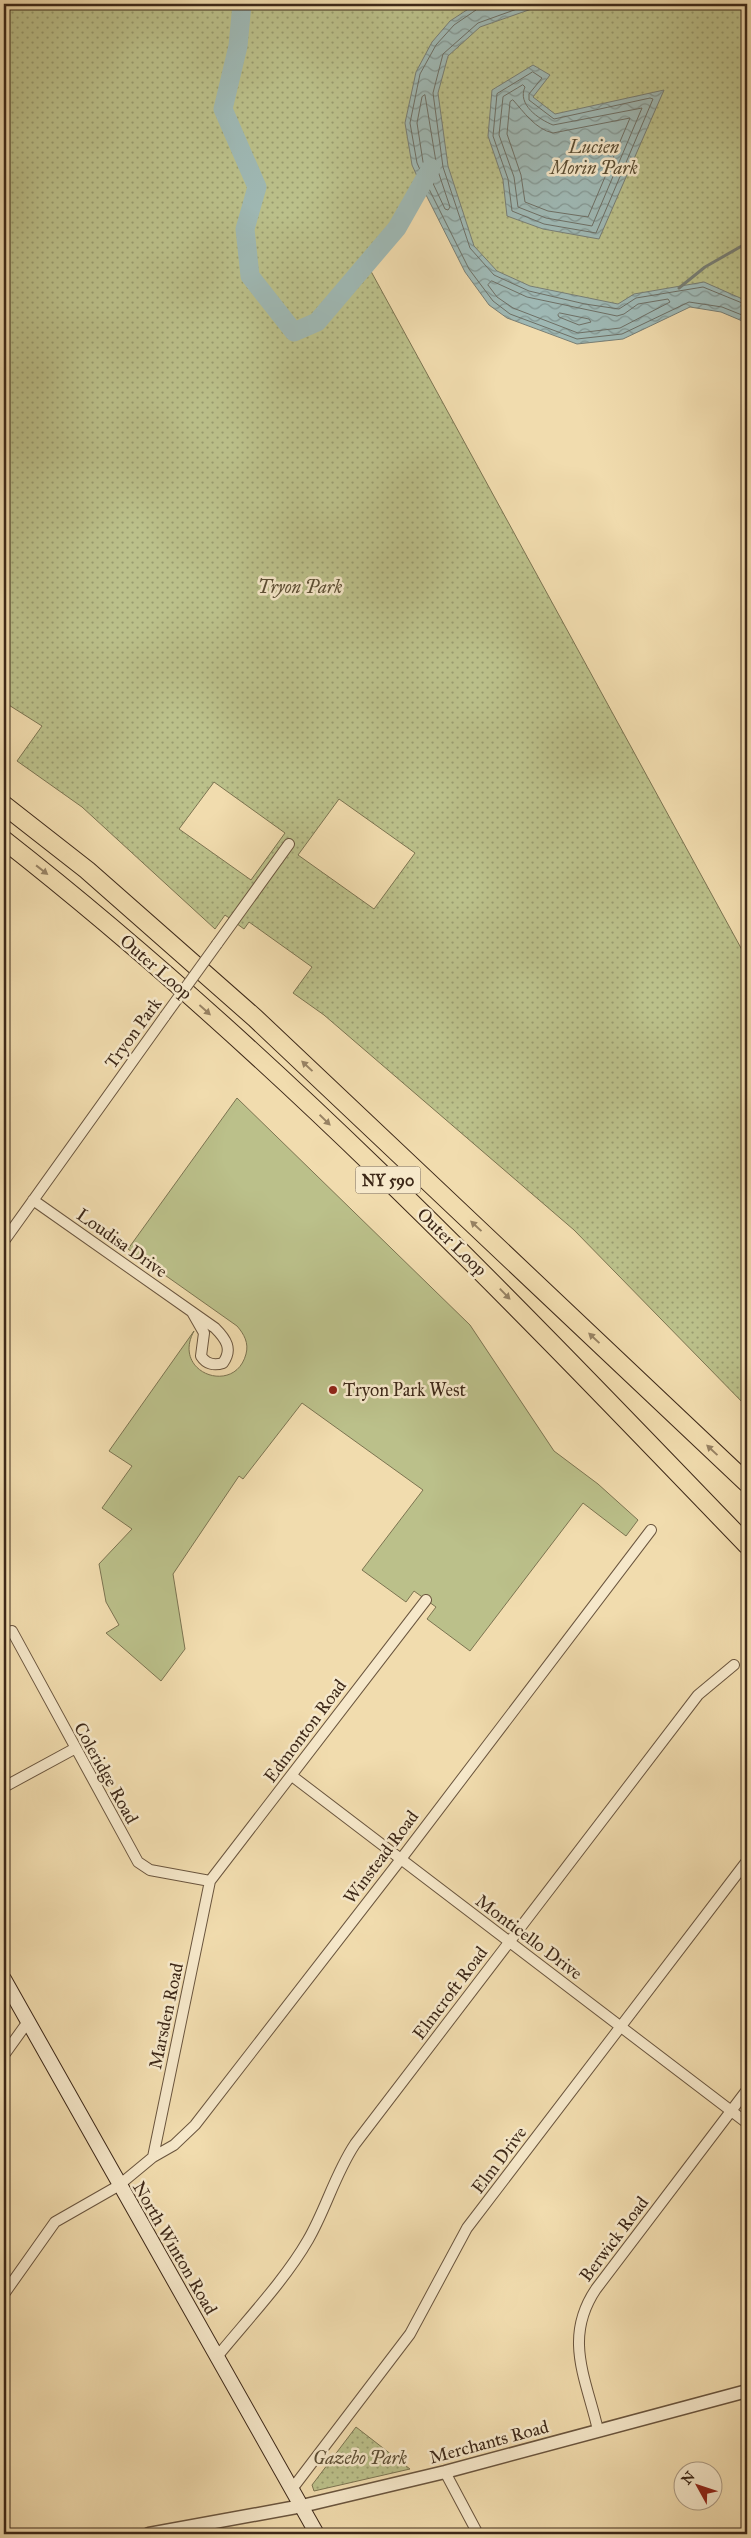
<svg xmlns="http://www.w3.org/2000/svg" width="751" height="2538" font-family="'IM FELL Great Primer',serif">
  <style>
    .green { fill: #bbc08a; stroke: #7c7451 }
    .park { fill: url(#park-dots); stroke: #7c7451; fill-rule: evenodd }
    .water { fill: url(#water-waves); stroke: #787f76 }
    .lines { fill: none; stroke-linecap: round; stroke-linejoin: round }
    .shore { stroke: #6e7066; stroke-width: 1 }
    .stream { stroke: #787f76; stroke-width: 3 }
    .river { stroke: #9fb9b5; stroke-width: 19 }
    .minor-casing { stroke: #6a553e; stroke-width: 12 }
    .tertiary-casing { stroke: #6a553e; stroke-width: 15 }
    .secondary-casing { stroke: #3d2818; stroke-width: 16 }
    .motorway-casing { stroke: #3d2818; stroke-width: 20 }
    .minor { stroke: #f6e8ca; stroke-width: 10 }
    .tertiary { stroke: #f6e8ca; stroke-width: 12 }
    .secondary { stroke: #f6e8ca; stroke-width: 14 }
    .motorway { stroke: #f1dcae; stroke-width: 18 }
    .minor-bridge-casing { stroke: #6a553e; stroke-width: 12; stroke-linecap: butt }
    .minor-bridge { stroke: #f6e8ca; stroke-width: 10 }
    .oneway { fill: #978263 }
    .poi-dot { fill: #8f2418; stroke: #f6e8ca; stroke-width: 2 }
    .labels { text-anchor: middle; dominant-baseline: central; stroke-width: 5; stroke-linejoin: round; paint-order: stroke }
    .shield { fill: #f6e8ca; stroke: #74624d; stroke-width: 1 }
    .shield-label { font-size: 16px; font-weight: bold; fill: #3d2818 }
    .park-label { font-size: 18px; font-style: italic; fill: #5c4e34; stroke: #f6e8ca }
    .street-label { font-size: 18px; fill: #3d2818; stroke: #f6e8ca }
    .poi-label { font-size: 18px; fill: #3d2818; stroke: #f6e8ca; text-anchor: start }
  </style>
  <defs>
    <pattern id="park-dots" width="8" height="8" patternUnits="userSpaceOnUse" patternTransform="scale(1.25)"><rect width="8" height="8" fill="#bbc08a"/><path d="M2 2h.1M6 6h.1" fill="none" stroke="#999c70" stroke-width="1.8" stroke-linecap="round"/></pattern>
    <pattern id="water-waves" width="16" height="10" patternUnits="userSpaceOnUse" patternTransform="scale(1.25)"><rect width="16" height="10" fill="#9fb9b5"/><path d="M0 5q4-4 8 0t8 0" fill="none" stroke="#839692"/></pattern>
  </defs>
  <rect width="100%" height="100%" fill="#f1dcae"/>
  <filter id="stains"><feTurbulence type="fractalNoise" baseFrequency=".004" numOctaves="4"/><feColorMatrix values="0 0 0 0 .2 0 0 0 0 .09 0 0 0 0 .02 0 0 0 .5 -.17"/></filter>
  <radialGradient id="worn" r=".72"><stop offset=".6" stop-color="#630" stop-opacity="0"/><stop offset="1" stop-color="#630" stop-opacity=".3"/></radialGradient>
  <path class="green" d="M237 1098 470 1325 554 1451 598 1484 638 1520 626 1536 583 1503 470 1651 427 1619 436 1607 414 1591 406 1602 362 1570 423 1490 302 1403 243 1479 239 1476 173 1574 185 1649 161 1681 106 1633 119 1625 106 1602 99 1564 132 1529 102 1508 132 1466 109 1451 194 1331C171 1373 235 1396 246 1354 249 1343 244 1334 237 1326L128 1249Z"/>
  <path class="park" d="M4 4H747V305L740 302 570 317 475 260 429 166 367 264 747 959V1407L574 1230 324 1015 293 993 312 967 249 922 244 929 225 915 215 929 82 807 17 761 42 726 4 702ZM214 782 285 833 251 880 179 829ZM339 799 415 853 374 909 298 855Z
    M356 2427 410 2469 314 2491 312 2485Z"/>
  <path class="water" d="M476 4H546L480 27 448 56 438 93 448 166 474 246 497 271 530 286 618 304 634 294 704 282 747 301V323L721 312 690 307 623 339 577 344 507 318 489 305 465 272 421 185 412 165 405 123 416 72 432 42 450 21Z
    M533 65 550 75 533 97 555 114 664 90 599 239 543 229 507 216 503 180 488 136 492 90Z"/>
  <g class="lines">
    <path class="shore" d="M478 4 476 10 454 25 436 45 420 74 410 123 417 163 426 183 469 269 493 301 510 314 577 339 622 334 689 302 722 307 747 317
      M531 4 478 23 443 54 433 93 443 167 470 248 494 275 529 291 585 304 619 309 636 298 703 287 747 305
      M533 72 542 78 529 94V100L554 119 650 98 653 99 596 233 544 224 512 211 508 179 493 136 497 94Z
      M523 85 525 87C517 104 538 119 553 125L642 108 592 226 546 218 518 207 514 177 499 135 503 97Z
      M425 95 437 168 450 207 448 210 445 209 423 162 417 123 422 97Z
      M513 100C524 112 535 129 553 133L630 118 588 217 548 211 525 202 521 175 507 134 510 102Z
      M492 281 527 297 617 316 624 314 638 304 668 299 670 302 620 328 578 333 513 308 497 297 488 285Z
      M560 313 589 319 591 322 579 325 559 317 558 315Z"/>
    <path class="stream" d="M679 288 705 267 747 243"/>
    <path class="river" d="M242 4 238 46 223 109 257 187 245 229 250 276 294 332 317 322 397 228 431 168"/>
    <g class="minor-casing">
      <path id="minor" d="M217 944 289 844
        M33 1200 215 1328C226 1339 233 1349 223 1363 214 1366 206 1364 201 1356L204 1333 192 1312
        M4 1241 165 1016
        M12 1631 138 1862 150 1870 210 1881
        M292 1776 747 2123
        M4 1787 74 1749
        M4 2055 27 2023
        M153 2157 210 1881 426 1600
        M4 2294 55 2222 118 2186 153 2157 174 2145 195 2125 401 1859 651 1530
        M216 2358C246 2321 285 2280 308 2240 326 2209 335 2174 355 2144L698 1695 734 1665
        M598 2430C586 2378 563 2338 596 2289L747 2090
        M445 2472 478 2534
        M292 2489 410 2334 467 2228 747 1861"/>
    </g>
    <g class="tertiary-casing">
      <path id="tertiary" d="M149 2534 302 2506 445 2472 747 2391"/>
    </g>
    <g class="secondary-casing">
      <path id="secondary" d="M4 1979 317 2534"/>
    </g>
    <g class="motorway-casing">
      <path id="motorway" d="M4 805 87 870 255 1018 747 1483
        M4 840C273 1051 510 1299 747 1545"/>
    </g>
    <use href="#minor" class="minor"/>
    <use href="#tertiary" class="tertiary"/>
    <use href="#secondary" class="secondary"/>
    <use href="#motorway" class="motorway"/>
    <g class="minor-bridge-casing">
      <path id="minor-bridge" d="M165 1016 217 944"/>
    </g>
    <use href="#minor-bridge" class="minor-bridge"/>
  </g>
  <defs><path id="oneway-solid" d="M-6-.8H1V-3.2L6.5 0L1 3.2V.8H-6Z" transform="scale(1.25)"/></defs>
  <g class="oneway">
    <use href="#oneway-solid" transform="translate(42 870) rotate(38)"/>
    <use href="#oneway-solid" transform="translate(205 1010) rotate(42)"/>
    <use href="#oneway-solid" transform="translate(307 1066) rotate(-137)"/>
    <use href="#oneway-solid" transform="translate(325 1120) rotate(44)"/>
    <use href="#oneway-solid" transform="translate(476 1226) rotate(-137)"/>
    <use href="#oneway-solid" transform="translate(505 1294) rotate(46)"/>
    <use href="#oneway-solid" transform="translate(594 1338) rotate(-137)"/>
    <use href="#oneway-solid" transform="translate(712 1450) rotate(-137)"/>
  </g>
  <circle class="poi-dot" cx="333" cy="1390" r="5"/>
  <g class="labels">
    <rect class="shield" x="355.5" y="1166.5" width="65" height="27" rx="4"/>
    <g class="shield-label">
      <text x="388" y="1180">NY 590</text>
    </g>
    <g class="park-label">
      <text x="594" y="147">Lucien<tspan x="594" dy="21">Morin Park</tspan></text>
      <text x="300" y="587">Tryon Park</text>
      <text x="360" y="2458">Gazebo Park</text>
    </g>
    <g class="street-label">
      <text transform="translate(156 967) rotate(41)">Outer Loop</text>
      <text transform="translate(133 1033) rotate(-54)">Tryon Park</text>
      <text transform="translate(452 1242) rotate(44)">Outer Loop</text>
      <text transform="translate(122 1243) rotate(35)">Loudisa Drive</text>
      <text transform="translate(305 1731) rotate(-53)">Edmonton Road</text>
      <text transform="translate(106 1773) rotate(61)">Coleridge Road</text>
      <text transform="translate(381 1857) rotate(-53)">Winstead Road</text>
      <text transform="translate(529 1937) rotate(37)">Monticello Drive</text>
      <text transform="translate(450 1993) rotate(-53)">Elmcroft Road</text>
      <text transform="translate(166 2016) rotate(-78)">Marsden Road</text>
      <text transform="translate(499 2160) rotate(-53)">Elm Drive</text>
      <text transform="translate(614 2239) rotate(-53)">Berwick Road</text>
      <text transform="translate(175 2248) rotate(60)">North Winton Road</text>
      <text transform="translate(489 2442) rotate(-15)">Merchants Road</text>
    </g>
    <g class="poi-label">
      <text x="343" y="1390">Tryon Park West</text>
    </g>
  </g>
  <rect width="751" height="2538" fill="none" stroke="#f1dcae" stroke-width="20"/>
  <rect x="5" y="5" width="741" height="2528" fill="none" stroke="#3d2818" stroke-width="2.5"/>
  <rect x="10" y="10" width="731" height="2518" fill="none" stroke="#3d2818"/>
  <g transform="translate(698 2486) rotate(310)"><circle r="24" fill="#f6e8ca" stroke="#ac9b83"/>
  <path d="M0-4L9 19L0 12L-9 19Z" fill="#8f2418"/>
  <text y="-8" font-size="14" font-weight="bold" text-anchor="middle" fill="#3d2818">N</text>
  </g>
  <rect width="100%" height="100%" filter="url(#stains)"/>
  <rect width="100%" height="100%" fill="url(#worn)"/>
</svg>
